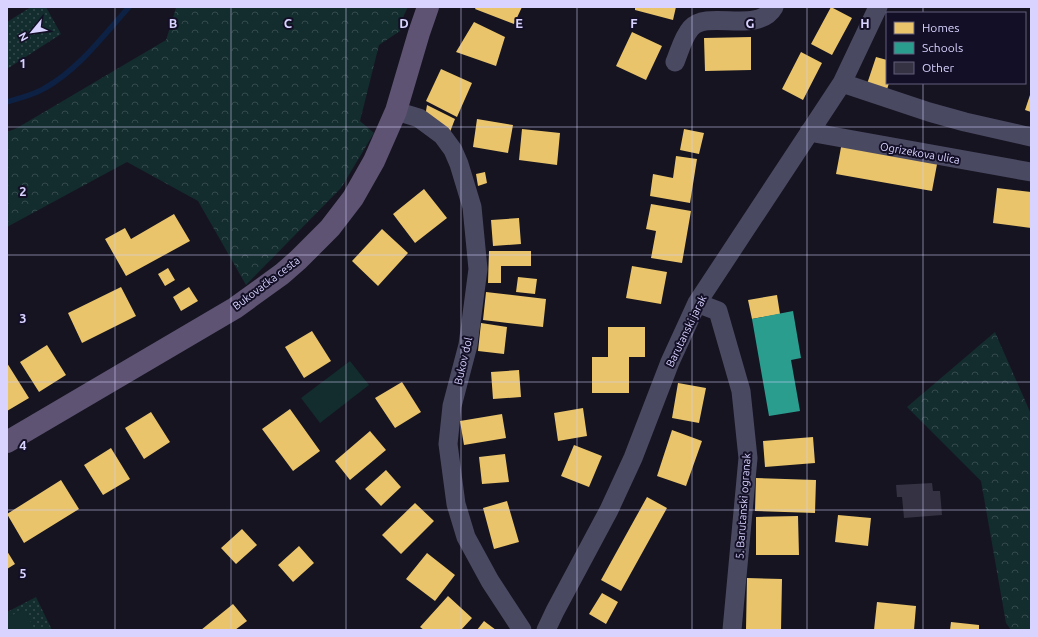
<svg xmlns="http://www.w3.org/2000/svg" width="1038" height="637" font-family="Ubuntu,sans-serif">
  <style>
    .green { fill: url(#green-dots) }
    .forest { fill: url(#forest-crowns) }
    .pitch { fill: #132c2d }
    .homes { fill: #e9c46a }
    .schools { fill: #2a9d8f }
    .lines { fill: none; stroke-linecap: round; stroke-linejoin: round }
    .stream { stroke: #0d2144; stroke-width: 5.5 }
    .building { fill: #343243 }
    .minor { stroke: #4a4962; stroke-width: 19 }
    .major { stroke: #5e5373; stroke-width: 22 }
    .grid { fill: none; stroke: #d9d4ff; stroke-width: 1; stroke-opacity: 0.55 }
    .labels { text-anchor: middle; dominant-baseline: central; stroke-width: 4; stroke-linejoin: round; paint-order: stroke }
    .street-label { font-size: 11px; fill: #d9d4ff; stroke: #130f26 }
    .grid-label { font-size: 13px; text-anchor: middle; font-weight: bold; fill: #d9d4ff; stroke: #130f26; stroke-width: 4; stroke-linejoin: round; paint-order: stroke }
  </style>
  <defs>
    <pattern id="green-dots" width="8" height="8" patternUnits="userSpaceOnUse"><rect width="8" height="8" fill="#132c2d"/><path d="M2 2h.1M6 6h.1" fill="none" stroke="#354a4c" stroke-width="1.8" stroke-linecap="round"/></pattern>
    <pattern id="forest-crowns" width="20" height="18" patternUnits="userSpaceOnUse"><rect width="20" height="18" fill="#132c2d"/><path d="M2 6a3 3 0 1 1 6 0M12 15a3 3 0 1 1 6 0" fill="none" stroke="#354a4c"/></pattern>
  </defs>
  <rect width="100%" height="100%" fill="#161421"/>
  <path class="green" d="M31 7H46L61 34 7 69V22Z
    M36 597 52 630H7V612Z"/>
  <path class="forest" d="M178 7H408L404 15 400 31 379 45 360 121 374 133 341 188 246 285 198 201 127 162 7 227V132L17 128 166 40 176 8Z
    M995 332 1031 414V630H1011L1006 623 981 481 907 407Z"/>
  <path class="pitch" d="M350 361 369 385 320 423 301 398Z
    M24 609 35 630H7V618Z"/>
  <path class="homes" d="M476 7H522L514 24 475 9Z
    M635 7H676L673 20 635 10Z
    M831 7 852 18 832 55 811 44Z
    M474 22 505 37 496 66 456 52Z
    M632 32 662 46 646 80 616 66Z
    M751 37V70L705 71 704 38Z
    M801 52 822 63 803 100 782 89Z
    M876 57 887 60V83H889L885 96 865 90Z
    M441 69 472 83 457 117 426 101Z
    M1031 92V112L1025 110Z
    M427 105 455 119 450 132 425 117Z
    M477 119 513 125 508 153 473 147Z
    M522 129 560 133 557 165 519 160Z
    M684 129 704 133 699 154 680 150Z
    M842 142 938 159 932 191 836 174Z
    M676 156 697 159 690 203 650 196 653 174 673 178Z
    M485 172 487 183 478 186 476 174Z
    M997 188 1031 192V228L993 223Z
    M424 189 447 218 415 243 393 214Z
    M651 204 691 211 682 263 651 258 656 231 646 229Z
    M174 214 190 241 126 276 105 239 125 228 131 239Z
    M519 218 521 244 493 246 491 220Z
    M382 229 408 253 378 286 352 261Z
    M489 251H531V266H501V283H488Z
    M632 266 667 272 661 304 626 298Z
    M168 268 175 280 165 286 158 274Z
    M518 277 537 279 535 294 516 292Z
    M121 287 136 316 82 343 68 313Z
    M189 287 198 301 181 311 173 297Z
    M486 292 546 299 543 327 483 320Z
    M777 295 780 314 752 319 748 300Z
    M481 323 507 327 504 354 478 351Z
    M608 327H645V357H629V393H592V357H608Z
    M312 331 331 361 304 378 285 347Z
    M47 345 66 375 39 392 20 362Z
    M7 363 29 398 7 411Z
    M519 370 521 397 493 399 491 372Z
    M402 382 421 412 395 428 375 398Z
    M678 383 706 388 699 423 672 418Z
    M583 408 587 436 558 441 554 413Z
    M290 409 320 451 293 471 262 429Z
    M151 412 170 442 144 459 125 428Z
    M502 414 506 438 464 445 460 421Z
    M672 430 702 441 686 486 657 476Z
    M370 431 386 450 350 480 335 461Z
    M813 437 815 463 765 467 763 441Z
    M574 445 602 456 589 487 561 476Z
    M111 448 130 479 103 495 84 465Z
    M505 454 509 482 482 484 479 457Z
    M386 470 401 487 381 506 365 489Z
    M756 478 816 480 815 513 755 511Z
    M61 480 79 509 24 543 7 514Z
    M647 497 667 508 621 591 601 580Z
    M507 501 519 542 494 549 483 508Z
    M415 503 434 521 401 554 382 535Z
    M838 515 871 518 868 546 835 542Z
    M798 516 799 555H756V517Z
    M242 529 257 545 236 564 221 548Z
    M299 546 314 563 293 582 278 565Z
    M7 551 15 564 7 569Z
    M427 553 455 575 435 601 406 579Z
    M747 578 782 579 781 630 746 629Z
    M602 593 618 602 606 624 589 614Z
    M448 596 472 618 461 630H424L420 627Z
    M877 602 916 606 914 630H874Z
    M233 604 247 621 235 630H201Z
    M484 621 496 630H477Z
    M951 622 979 625V630H950Z"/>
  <path class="schools" d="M793 311 801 358 791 360 800 411 769 416 752 319Z"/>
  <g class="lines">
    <path class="stream" d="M7 102C19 98 34 95 45 88 79 69 103 36 129 7"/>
  </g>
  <path class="building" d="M932 483 933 491H940L942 515 904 518 902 497H897L896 485Z"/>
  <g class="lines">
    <path class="minor" d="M675 62C680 50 683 37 691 28 708 9 758 35 774 7
      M842 83 929 112 965 122 1031 137
      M396 111 419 118 442 135 453 150 459 164 472 207 478 269 468 345 452 406 448 444 456 504 466 537 490 581 522 630
      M809 132 1031 172
      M697 303 718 311 741 391 748 458 732 630
      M546 630 555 611 609 510 633 458 670 362 697 303 842 83 878 7"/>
    <path class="major" d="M7 442 235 308 282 274 298 260 330 228 353 198 374 161 396 111 419 33 428 7"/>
  </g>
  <path class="grid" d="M115 7V630M231 7V630M346 7V630M461 7V630M577 7V630M692 7V630M807 7V630M923 7V13M923 83V630M7 127H1031M7 255H1031M7 382H1031M7 510H1031"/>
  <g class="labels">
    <g class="street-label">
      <text transform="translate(920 153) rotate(10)">Ogrizekova ulica</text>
      <text transform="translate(266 283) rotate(-37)">Bukovačka cesta</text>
      <text transform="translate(686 331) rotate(-64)">Barutanski jarak</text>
      <text transform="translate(463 361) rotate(-77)">Bukov dol</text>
      <text transform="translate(743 506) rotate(-86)">5. Barutanski ogranak</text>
    </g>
  </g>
  <g class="grid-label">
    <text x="173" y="28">B</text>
    <text x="288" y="28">C</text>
    <text x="404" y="28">D</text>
    <text x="519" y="28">E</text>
    <text x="634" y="28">F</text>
    <text x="750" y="28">G</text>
    <text x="865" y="28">H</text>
    <text x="23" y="68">1</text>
    <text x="23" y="196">2</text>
    <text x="23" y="323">3</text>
    <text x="23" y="450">4</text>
    <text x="23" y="578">5</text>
  </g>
  <rect width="1038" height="637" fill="none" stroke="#d9d4ff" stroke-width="16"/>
  <rect x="886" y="12" width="140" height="72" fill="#130f26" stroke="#625e7d"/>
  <rect x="894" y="22" width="20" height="12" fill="#e9c46a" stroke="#625e7d"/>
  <text x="922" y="32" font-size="12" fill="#d9d4ff">Homes</text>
  <rect x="894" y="42" width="20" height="12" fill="#2a9d8f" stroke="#625e7d"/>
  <text x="922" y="52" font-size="12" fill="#d9d4ff">Schools</text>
  <rect x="894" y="62" width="20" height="12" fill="#343243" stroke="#625e7d"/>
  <text x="922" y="72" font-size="12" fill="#d9d4ff">Other</text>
  <g transform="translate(32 32) rotate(241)" stroke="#130f26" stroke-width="3" paint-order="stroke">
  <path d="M0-3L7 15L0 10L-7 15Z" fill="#d9d4ff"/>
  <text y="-6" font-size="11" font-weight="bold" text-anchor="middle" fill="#d9d4ff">N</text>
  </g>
</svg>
